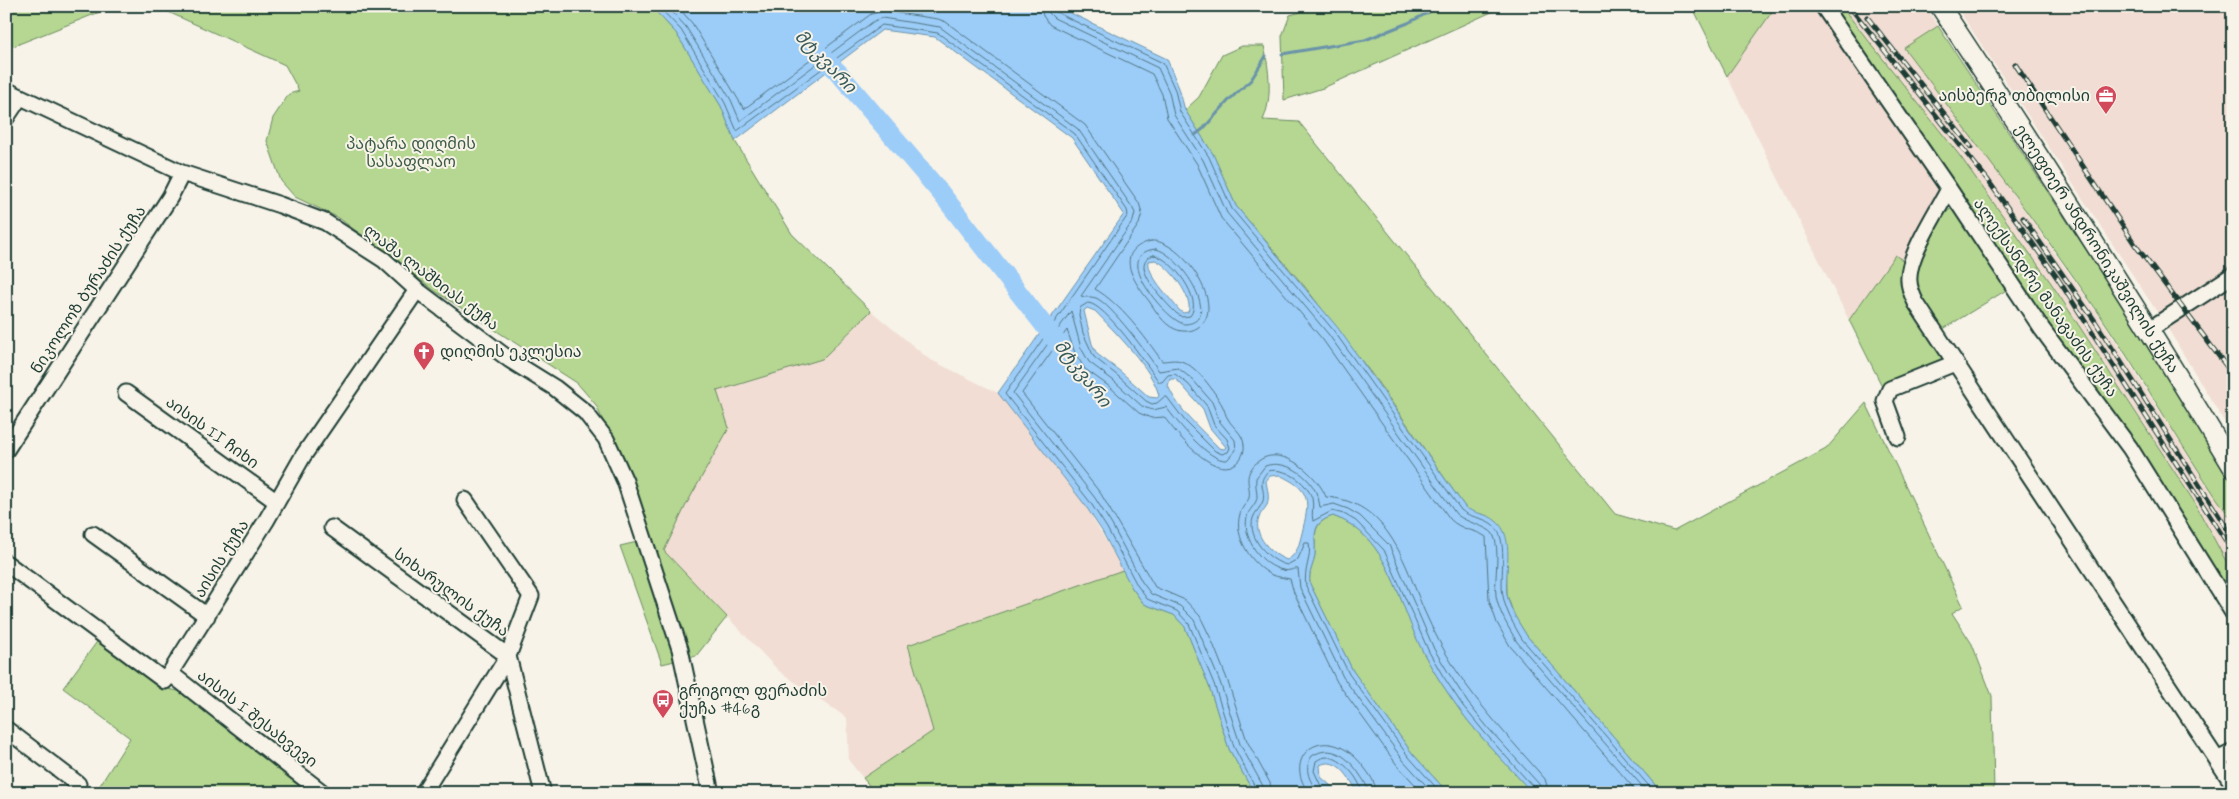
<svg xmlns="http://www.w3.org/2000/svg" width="2239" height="799" font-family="Mynerve,'Noto Sans Georgian',sans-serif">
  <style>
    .built { fill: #f1ddd3 }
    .green { fill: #b5d791; stroke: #6a8a62 }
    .water { fill: #9cccf8; stroke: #6a93aa; fill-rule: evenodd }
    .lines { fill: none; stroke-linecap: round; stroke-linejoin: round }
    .shore { stroke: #517682; stroke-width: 1 }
    .stream { stroke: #6a93aa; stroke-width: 3 }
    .river { stroke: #9cccf8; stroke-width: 19 }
    .minor-casing { stroke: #1f3d34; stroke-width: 19 }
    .major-casing { stroke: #1f3d34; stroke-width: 22 }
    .minor { stroke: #f7f3e8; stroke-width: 15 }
    .major { stroke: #f7f3e8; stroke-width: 19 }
    .rail-casing { stroke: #1f3d34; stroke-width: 5 }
    .rail { stroke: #f7f3e8; stroke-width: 3; stroke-dasharray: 9; stroke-linecap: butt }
    .labels { text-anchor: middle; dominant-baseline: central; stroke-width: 4; stroke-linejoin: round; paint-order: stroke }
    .poi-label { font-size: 16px; fill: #1f3d34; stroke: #f7f3e8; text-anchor: start }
    .park-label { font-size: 16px; fill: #3d5c47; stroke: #f7f3e8 }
    .street-label { font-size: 16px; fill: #1f3d34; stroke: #f7f3e8 }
    .water-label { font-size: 18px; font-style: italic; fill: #385a5b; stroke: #f7f3e8 }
  </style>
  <rect width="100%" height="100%" fill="#f7f3e8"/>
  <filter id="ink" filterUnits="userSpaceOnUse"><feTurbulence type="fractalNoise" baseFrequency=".02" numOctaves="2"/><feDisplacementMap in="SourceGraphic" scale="10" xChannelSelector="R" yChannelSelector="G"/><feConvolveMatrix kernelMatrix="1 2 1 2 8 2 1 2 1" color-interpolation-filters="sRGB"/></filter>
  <g filter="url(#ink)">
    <path class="built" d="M1776 6H1818L1942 190 1904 261 1895 255 1849 320 1727 76Z
      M1841 6H1926L1938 26 1904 48 1983 152 2098 314 2208 487 2233 522V574L2193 499 2051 283 1960 156Z
      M1956 6H2233V269L2161 318Z
      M2233 285V436L2167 327Z
      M871 311 929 359 998 393 1085 505 1123 570 908 645 933 731 863 778 849 761 847 718 779 671 664 551 686 505 717 391 822 359Z"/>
    <path class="green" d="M6 6H115L6 49Z
      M155 6H651L676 33 721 106 735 141 792 234 871 311 822 359 717 391 729 428 686 505 664 551 727 617 696 656 662 664 620 546 650 539 639 503 596 405 577 383 435 291 339 218 295 197 281 181 267 141 273 118 289 94 299 91 285 65Z
      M1309 6H1505L1323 88 1284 100 1282 36 1290 15 1308 10Z
      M1692 6H1776L1727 76Z
      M1828 6H1841L1960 156 2051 283 2193 500 2233 574V607L2068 357Z
      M1938 26 2161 363 2227 474 2233 485V522C2185 454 2145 381 2098 312 2036 222 1970 135 1904 48Z
      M1242 46H1264C1269 69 1273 98 1263 120L1299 122 1615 514 1674 531 1826 449 1866 403 1963 606 1952 613 1972 644 1992 696 1994 793H1662L1527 636 1514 615 1507 595 1506 542 1485 515 1473 513 1465 507 1374 377 1305 287 1236 206 1213 154 1185 110 1199 97 1222 55Z
      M1950 209 1956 210 2008 289 1940 331C1934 321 1926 311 1921 301 1907 268 1929 240 1945 214Z
      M1895 255 1904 261 1901 280 1951 366 1886 394 1849 320Z
      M1333 516C1390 535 1399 607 1424 654 1434 673 1447 692 1459 709 1481 739 1508 765 1532 793H1448L1412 753 1353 671 1310 584C1308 571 1314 565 1315 554 1316 535 1311 523 1333 516Z
      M1123 570 1132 588 1144 604 1174 615 1185 627 1209 686 1229 749 1254 793H875L863 778 933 731 908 645Z
      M99 639 163 688 178 691 308 793H95L130 738 63 688Z"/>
    <path class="water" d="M651 6H1056L1167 59 1179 88 1185 110 1213 154 1236 206 1338 328 1465 507C1474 514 1487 513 1496 521 1516 537 1504 573 1507 595 1510 610 1519 623 1527 636L1662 793H1532C1508 765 1481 739 1459 709 1447 692 1434 673 1424 654 1399 607 1390 535 1333 516 1310 523 1316 535 1315 554 1314 566 1308 570 1310 584L1353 671 1412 753 1448 793H1358C1350 779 1338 756 1320 765L1321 777 1339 793H1254L1229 749 1209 686 1185 627 1174 615 1144 604 1132 588 1102 531 1085 505 998 393 1124 214 1072 138 935 37 882 30 735 141 721 106 676 33ZM1155 260C1168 264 1195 299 1188 312L1183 313 1179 310C1171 299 1146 274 1149 261ZM1087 308 1095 311C1113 330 1154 370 1159 396L1157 398 1149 397 1121 372 1097 354 1092 344 1084 311ZM1170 379H1175L1179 382 1203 409 1210 428 1226 447 1224 449 1219 448C1200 428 1179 411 1168 386ZM1279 475C1313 490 1309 503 1302 533 1299 544 1298 554 1287 560 1272 555 1252 535 1259 518 1260 513 1265 509 1267 505 1270 498 1267 488 1266 481L1270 476Z"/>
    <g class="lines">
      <path class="shore" d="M658 6 681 30 725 103 737 131 882 25 938 33 1075 134 1127 210 1128 215 1005 394 1090 502 1107 528 1137 585 1147 599 1177 611 1189 624 1214 684 1234 747 1258 793
        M667 6 686 27 731 100 740 121 874 21 882 18 940 27 1078 129 1132 207 1135 213 1133 221 1081 296C1086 298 1091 296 1096 298 1111 304 1149 356 1159 371L1178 368 1193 380 1212 402 1220 422 1235 440 1236 450 1227 460C1209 462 1177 422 1166 407L1153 410 1143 407 1114 381 1089 362 1081 348 1071 311 1013 393 1095 498 1112 525 1142 582 1151 594 1180 606 1194 620 1220 682 1240 744 1263 786 1264 793
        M677 6 692 23 744 109 871 14 884 11 938 19 946 22 1085 125 1139 203 1142 213 1139 224 1095 289C1120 303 1145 337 1162 361 1168 361 1174 359 1181 361 1197 366 1214 391 1222 405 1225 410 1225 415 1228 419 1233 428 1243 433 1244 445 1245 452 1241 460 1235 464 1213 479 1176 433 1164 417L1151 418 1139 413 1110 387 1085 369 1075 353 1067 330 1022 393 1101 494 1155 587 1185 600 1200 616 1212 641 1227 679 1247 741 1270 783 1272 793
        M1041 6 1043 16 1050 25 1152 74 1162 94 1167 118 1197 164 1221 218 1323 340 1450 519C1462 531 1475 529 1486 537L1489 600 1497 623 1510 646 1638 793
        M1048 6 1049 13 1054 18 1158 68 1169 92 1174 115 1203 160 1227 213 1329 335 1456 514C1466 523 1488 526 1493 534 1501 549 1494 579 1496 596 1499 613 1509 628 1517 642L1648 793
        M1054 6 1056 12 1068 18 1163 63 1175 90 1180 112 1209 157 1232 209 1334 331 1461 510C1470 518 1483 517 1492 524 1510 537 1499 577 1503 596 1506 612 1514 625 1522 639L1655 793
        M1151 241C1181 238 1230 309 1197 328 1191 332 1181 332 1175 329 1163 324 1156 311 1149 301 1134 282 1112 251 1151 241Z
        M1156 249C1181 254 1224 322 1185 324 1170 324 1107 253 1156 249Z
        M1154 255C1172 258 1204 300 1190 316L1182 317 1176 313C1166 303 1125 262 1154 255Z
        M1088 303C1105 303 1148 366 1159 382H1162L1168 375 1175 374 1188 384 1207 406 1214 425 1227 439 1230 448 1228 452 1222 454 1215 451 1185 421 1167 397H1164L1157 403 1152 404 1146 401 1118 376 1094 357 1083 333 1079 315 1080 308Z
        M1309 793C1279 755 1327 719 1363 766 1369 774 1376 782 1376 793
        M1321 793C1309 784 1303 768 1312 756 1332 743 1349 758 1360 775 1364 781 1368 786 1368 793
        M1332 793 1321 786 1314 771 1316 761C1319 759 1323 757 1327 757 1342 757 1361 780 1362 793
        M1423 793 1397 765 1337 682 1294 593 1290 579C1285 578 1278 577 1272 575 1252 565 1233 537 1240 514 1241 508 1247 503 1249 498 1251 489 1245 480 1250 471 1271 435 1316 471 1326 497 1388 501 1404 562 1424 610 1433 631 1444 651 1456 670 1482 710 1514 743 1545 779L1549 793
        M1433 793 1403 760 1343 677 1300 588 1298 569C1293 568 1289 572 1283 570 1262 566 1242 539 1247 517 1248 510 1257 504 1257 497 1257 490 1255 485 1256 478L1265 466C1285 459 1310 475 1317 495 1319 499 1319 503 1320 507L1334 504 1348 509 1360 516 1389 545 1434 649 1448 672 1468 703 1489 729 1539 784 1542 793
        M1441 793 1408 756 1349 674 1306 586C1303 569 1312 558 1309 543H1305L1298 559 1287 565C1269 561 1247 538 1253 518 1255 512 1261 507 1263 501 1266 488 1256 484 1268 471 1285 467 1306 481 1312 498 1314 506 1311 514 1313 521L1332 511 1344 514 1356 521 1384 550 1429 652 1443 676 1463 706 1485 733 1534 788 1536 793"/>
      <path class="stream" d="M1282 54 1365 40 1408 23 1441 6
        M1195 135 1203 129 1230 99 1251 80 1266 56"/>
      <path class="river" d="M814 49 837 71 940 192 1061 347"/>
      <g class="minor-casing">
        <path id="minor" d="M1823 6 1949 189 2042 329 2130 448 2233 613
          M6 90 182 173 280 205 325 222 384 260 417 290 510 360 555 388 585 412 606 439 625 481 680 649 711 793
          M6 118 20 97
          M1949 189C1938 210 1909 254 1909 277 1908 286 1912 295 1916 303L2233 784
          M2150 329 2233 275
          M126 393 277 502
          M1898 437 1885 401 1890 389 1955 363
          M6 450 170 197 182 173
          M332 528 508 656 543 793
          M93 534 207 616
          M6 563 165 681 266 521 303 456 417 290
          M170 673 323 793
          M6 729 78 784
          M2217 760 2233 752
          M423 793 508 656 531 596 465 500"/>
      </g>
      <g class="major-casing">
        <g id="major">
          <path id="s1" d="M1940 6C2041 158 2139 311 2233 467"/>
        </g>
      </g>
      <use href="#minor" class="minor"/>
      <use href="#major" class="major"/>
      <g class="rail-casing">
        <path id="rail" d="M1849 6 1987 179 2058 279 2233 552
          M1867 17 1971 147
          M2015 64 2136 246 2233 375
          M2023 218 2095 321 2233 538"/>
      </g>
      <use href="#rail" class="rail"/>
    </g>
  </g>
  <defs>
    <g id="office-pin" transform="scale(1.125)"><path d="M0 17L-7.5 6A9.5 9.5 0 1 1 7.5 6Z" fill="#d1495b" stroke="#f7f3e8"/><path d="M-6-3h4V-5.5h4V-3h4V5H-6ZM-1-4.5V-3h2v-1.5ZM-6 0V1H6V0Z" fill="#fff"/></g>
    <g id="church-pin" transform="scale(1.125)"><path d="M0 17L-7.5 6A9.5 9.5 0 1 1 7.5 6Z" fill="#d1495b" stroke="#f7f3e8"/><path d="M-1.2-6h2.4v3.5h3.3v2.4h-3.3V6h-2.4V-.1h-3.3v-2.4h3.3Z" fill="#fff"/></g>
    <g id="bus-pin" transform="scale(1.125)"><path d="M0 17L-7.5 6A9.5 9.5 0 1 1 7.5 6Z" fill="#d1495b" stroke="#f7f3e8"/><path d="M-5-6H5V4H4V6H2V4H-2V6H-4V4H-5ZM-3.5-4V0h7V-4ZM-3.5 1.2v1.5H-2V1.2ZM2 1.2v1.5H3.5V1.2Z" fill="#fff"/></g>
  </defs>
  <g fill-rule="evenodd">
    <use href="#office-pin" x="2106" y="96"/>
    <use href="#church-pin" x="424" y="352"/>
    <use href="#bus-pin" x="663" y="700"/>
  </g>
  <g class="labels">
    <g class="poi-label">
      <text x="2090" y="96" text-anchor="end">აისბერგ თბილისი</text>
      <text x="440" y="352">დიღმის ეკლესია</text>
      <text x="679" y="691">გრიგოლ ფერაძის<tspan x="679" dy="18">ქუჩა #46გ</tspan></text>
    </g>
    <g class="park-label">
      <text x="411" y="144">პატარა დიღმის<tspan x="411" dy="18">სასაფლაო</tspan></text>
    </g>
    <g class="street-label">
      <text stroke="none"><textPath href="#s1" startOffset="289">ელეფთერ ანდრონიკაშვილის ქუჩა</textPath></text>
      <text transform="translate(431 278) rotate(37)">ლაშა ლაშხიას ქუჩა</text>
      <text transform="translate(89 290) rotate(-57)">ნიკოლოზ ბურაძის ქუჩა</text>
      <text transform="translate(2045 298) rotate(55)">ალექსანდრე მანაგაძის ქუჩა</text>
      <text transform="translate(212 433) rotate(36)">აისის II ჩიხი</text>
      <text transform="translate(222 559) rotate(-58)">აისის ქუჩა</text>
      <text transform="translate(451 593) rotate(36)">სიხარულის ქუჩა</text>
      <text transform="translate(257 719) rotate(38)">აისის I შესახვევი</text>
    </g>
    <g class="water-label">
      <text transform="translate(825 62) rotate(46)">მტკვარი</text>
      <text transform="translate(1082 374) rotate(52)">მტკვარი</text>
    </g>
  </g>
  <rect width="2239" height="799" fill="none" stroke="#f7f3e8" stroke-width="25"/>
  <rect x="12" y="12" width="2214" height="774" fill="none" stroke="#1f3d34" stroke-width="2" filter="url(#ink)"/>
</svg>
